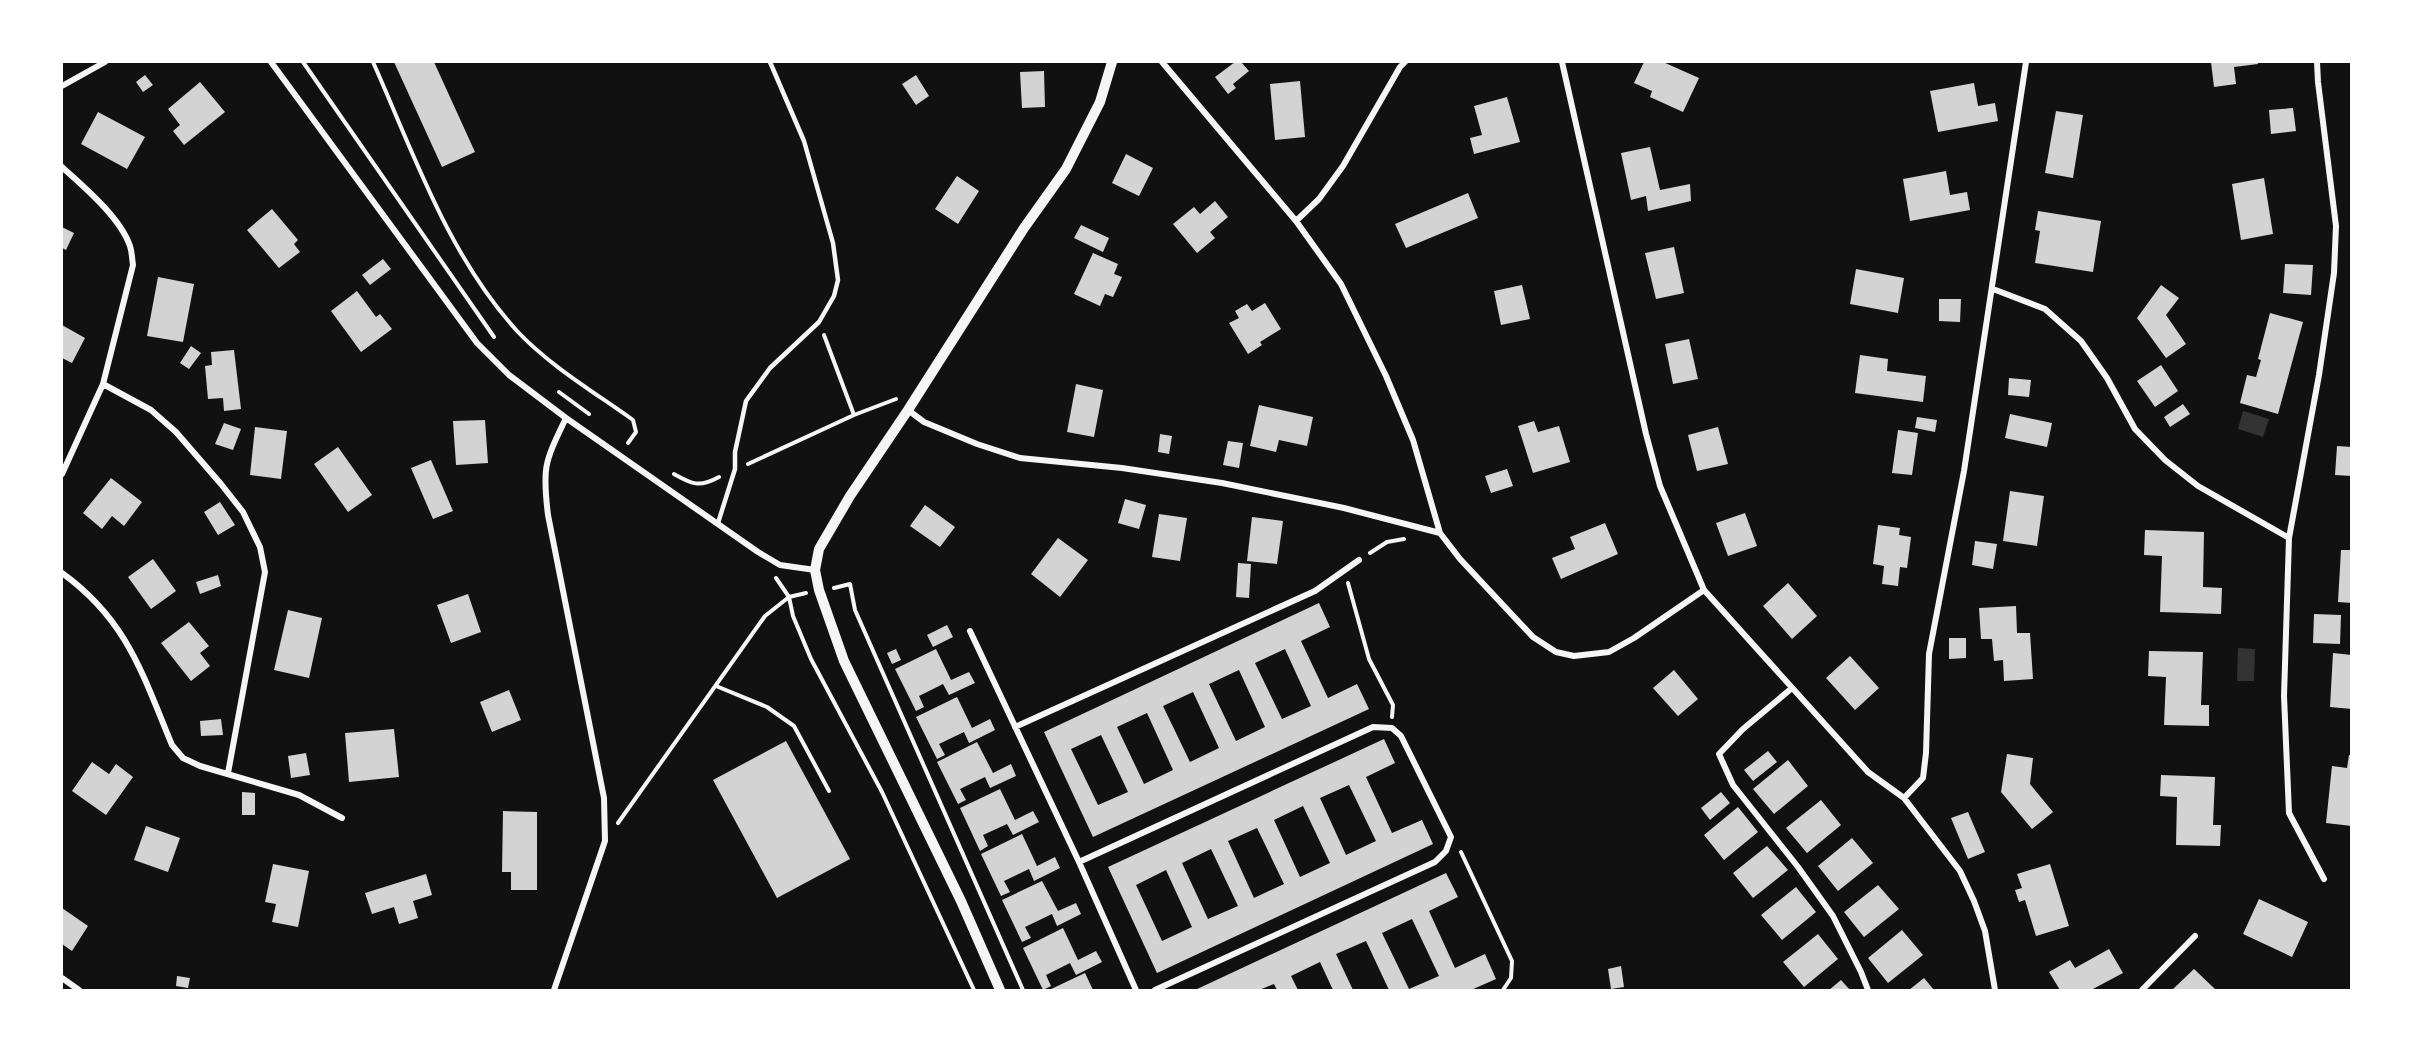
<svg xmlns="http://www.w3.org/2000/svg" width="2413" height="1052" font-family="'Golos Text',sans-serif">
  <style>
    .water { fill: #333 }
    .building { fill: #d3d3d3; fill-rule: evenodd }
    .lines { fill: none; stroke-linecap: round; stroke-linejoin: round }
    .path { stroke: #f5f5f5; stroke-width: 4 }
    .service { stroke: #f5f5f5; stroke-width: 4.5 }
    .minor { stroke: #f5f5f5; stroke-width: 6 }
    .tertiary { stroke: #f5f5f5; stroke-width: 10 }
  </style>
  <rect width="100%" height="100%" fill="#111"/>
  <path class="water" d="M2243 411 2269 419 2263 437 2238 429Z
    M2238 648 2255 649 2254 681H2237Z"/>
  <path class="building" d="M394 62H434L475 152 442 167Z
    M1235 62H1241L1249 71 1233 84 1236 88 1228 94 1215 77Z
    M1644 62H1663L1699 78 1683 112 1650 97 1652 91 1634 83Z
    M2211 62H2258V64L2234 67 2236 84 2214 87Z
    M1044 71 1045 107 1022 108 1020 72Z
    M145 75 153 85 143 92 136 82Z
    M916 75 929 96 916 105 902 84Z
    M1300 81 1305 137 1275 140 1270 84Z
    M200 82 225 112 184 145 173 131 180 125 168 109Z
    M1974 83 1978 106 1995 103 1998 121 1938 132 1930 91Z
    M1507 97 1520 142 1474 154 1470 138 1482 135 1474 106Z
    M2293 108 2296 131 2271 134 2269 110Z
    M2056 111 2083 115 2073 178 2045 173Z
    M98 112 145 137 127 169 81 144Z
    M1650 147 1660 190 1690 184 1691 201 1648 211 1646 196 1631 200 1621 153Z
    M1126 154 1153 168 1139 196 1112 183Z
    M1946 171 1950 195 1967 192 1970 210 1910 221 1903 179Z
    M957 176 979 191 958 224 935 209Z
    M2264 178 2273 234 2241 240 2232 184Z
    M1468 193 1478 218 1406 248 1395 224Z
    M1215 201 1228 217 1210 232 1215 238 1197 253 1173 224 1194 207 1200 214Z
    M272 209 298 240 294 244 300 252 279 268 247 230Z
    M2038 211 2101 221 2093 272 2035 263 2040 231 2035 230Z
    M1081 225 1109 238 1103 252 1074 238Z
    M62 227 74 233 66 250 62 248Z
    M1674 247 1684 293 1656 299 1645 253Z
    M1093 253 1118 264 1114 274 1122 277 1113 297 1105 294 1100 306 1074 294Z
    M383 259 391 269 370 285 362 275Z
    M2285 264 2313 265 2311 295 2283 293Z
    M1856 269 1904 278 1898 313 1850 304Z
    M158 277 194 284 183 342 147 336Z
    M1522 285 1530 319 1501 325 1494 291Z
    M2161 285 2179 298 2166 315 2186 344 2166 358 2137 318Z
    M357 291 376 317 380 314 392 329 361 352 331 311Z
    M1939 299H1961L1960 322 1939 321Z
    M1265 303 1281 329 1260 342 1262 345 1248 354 1229 323 1239 318 1235 311 1247 304 1252 311Z
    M2270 313 2303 322 2278 414 2240 403 2247 375 2256 377 2261 360 2258 359Z
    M62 325 85 338 72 363 62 358Z
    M1689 339 1698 379 1673 384 1665 344Z
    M191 346 201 353 189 369 180 363Z
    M234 350 241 409 224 411 223 398 208 399 205 366 212 365 211 352Z
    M1860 355 1888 359 1887 371 1926 376 1923 402 1855 393Z
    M2161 365 2178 391 2155 407 2137 381Z
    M2009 378 2031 380 2029 397 2008 395Z
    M1076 384 1103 390 1094 437 1067 432Z
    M2183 404 2190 414 2170 427 2164 417Z
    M1259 405 1313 417 1307 446 1279 440 1276 452 1250 446Z
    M2010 414 2052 423 2047 447 2005 438Z
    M1917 417 1937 420 1935 432 1915 428Z
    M485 420 488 463 456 465 453 421Z
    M1534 421 1538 432 1559 426 1570 462 1533 473 1518 426Z
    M224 423 241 429 233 450 215 444Z
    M255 427 287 431 281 479 250 475Z
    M1718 427 1728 464 1697 471 1688 435Z
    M1898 430 1918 433 1912 475 1892 473Z
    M1160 434 1172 436 1169 454 1158 452Z
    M1228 441 1243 443 1239 468 1223 465Z
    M2337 446 2352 447V476L2335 475Z
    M338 447 372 495 348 512 314 464Z
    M431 460 453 511 433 519 411 468Z
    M1507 469 1513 486 1491 493 1485 476Z
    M111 478 142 502 124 526 112 516 102 529 83 513Z
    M2010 491 2044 496 2037 546 2003 541Z
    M1125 499 1146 505 1139 529 1118 523Z
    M220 502 235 525 218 535 204 512Z
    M925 505 955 527 940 547 910 526Z
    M1745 513 1757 546 1728 556 1716 523Z
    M1159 514 1187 518 1180 561 1152 557Z
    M1252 517 1283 521 1277 564 1247 561Z
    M1605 523 1618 554 1561 579 1552 558 1575 549 1570 537Z
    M1878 525 1900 528 1899 535 1911 537 1907 568 1900 567 1898 586 1882 584 1884 566 1873 564Z
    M2145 530 2204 532 2203 587 2222 588 2221 614 2160 612 2162 556 2144 555Z
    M1058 538 1088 560 1060 597 1031 574Z
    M1975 541 1997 544 1993 569 1972 565Z
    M2341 550H2352V603L2338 602Z
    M153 559 176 591 151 609 128 577Z
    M1238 563 1251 564 1249 598 1236 597Z
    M218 575 221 586 200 594 196 582Z
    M1788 583 1817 616 1792 639 1763 606Z
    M468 594 481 632 451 643 437 605Z
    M1319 603 1330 627 1301 641 1328 698 1357 684 1369 709 1093 837 1044 732ZM1285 649 1311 706 1282 719 1255 663ZM1239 670 1265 727 1236 741 1209 684ZM1193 692 1219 748 1190 762 1163 706ZM1147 713 1173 770 1144 784 1117 727ZM1101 735 1128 792 1098 805 1071 749Z
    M2016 606 2017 633H2030L2033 679 2004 681 2003 660 1994 661 1992 639H1981L1979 608Z
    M288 610 322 618 309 678 274 670Z
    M2314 614 2341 615 2340 644 2313 643Z
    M189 622 209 646 200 653 210 666 191 681 161 643Z
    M947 625 953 637 933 647 927 635Z
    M1949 638H1966V658L1949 659Z
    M896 649 901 660 892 664 887 653Z
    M936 649 951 680 969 672 975 683 949 695 943 684 919 696 924 707 916 711 895 669Z
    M2149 651 2203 652 2201 705H2209V726L2164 725 2166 677 2148 676Z
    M2333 653 2352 655V709L2330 707Z
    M1850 656 1879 688 1855 710 1826 678Z
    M1674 670 1698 699 1678 716 1653 688Z
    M509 690 521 720 492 732 480 702Z
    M957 697 972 728 990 719 995 730 969 743 964 732 939 744 945 755 937 759 916 717Z
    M221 719 223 735 201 736 200 721Z
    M394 729 399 777 349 782 345 733Z
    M1384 739 1395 763 1366 777 1392 833 1422 820 1433 844 1157 973 1108 867ZM1349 785 1376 841 1346 855 1320 798ZM1303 806 1330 863 1300 877 1274 820ZM1257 828 1284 884 1254 898 1228 841ZM1211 849 1238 906 1208 919 1182 863ZM1166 870 1192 927 1162 941 1136 885Z
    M786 741 850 859 777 898 713 780Z
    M977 742 993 773 1011 764 1016 776 990 788 985 777 960 789 966 800 958 804 937 762Z
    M1768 751 1777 762 1753 781 1744 770Z
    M306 753 310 775 291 778 288 756Z
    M2007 754 2033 758 2030 784 2053 812 2032 829 2001 792Z
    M2349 755H2352V826L2326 823 2332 766 2347 768Z
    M1788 760 1808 786 1774 814 1753 789Z
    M92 762 109 774 116 764 133 777 106 815 72 791Z
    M2161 775 2215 777 2213 825H2221L2220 846 2176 845 2177 797 2160 796Z
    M1000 789 1015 820 1033 811 1039 822 1013 835 1007 824 983 835 988 846 980 851 960 808Z
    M242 792 255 793V815H242Z
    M1721 792 1730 803 1710 820 1701 808Z
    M1821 800 1841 825 1807 853 1786 828Z
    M1738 807 1758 832 1724 860 1704 835Z
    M503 811 537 812V890H511V872H502Z
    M1968 812 1985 852 1968 859 1951 818Z
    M146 826 180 838 168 872 134 860Z
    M1022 834 1037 866 1055 857 1060 868 1034 881 1029 869 1004 881 1010 892 1001 896 981 854Z
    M1852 838 1873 863 1838 891 1818 866Z
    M1767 846 1788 870 1753 898 1733 873Z
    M273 864 309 871 298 927 272 922 276 904 265 902Z
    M2050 864 2069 926 2036 936 2025 900 2019 902 2015 890 2022 888 2017 874Z
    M1446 873 1458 897 1429 911 1455 968 1485 954 1496 979 1471 990H1389L1366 941 1336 954 1353 990H1333L1320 962 1291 976 1298 990H1277L1274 984 1259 990H1195ZM1412 919 1439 976 1409 989 1382 933Z
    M426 874 432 895 413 901 418 918 399 924 394 907 372 914 365 893Z
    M1042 881 1058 911 1076 903 1081 914 1057 926 1052 914 1025 927 1031 938 1022 942 1002 900Z
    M1878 885 1899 909 1864 937 1844 912Z
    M1796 887 1816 912 1782 940 1761 915Z
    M2259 899 2308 922 2292 957 2243 934Z
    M62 908 88 926 72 951 62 944Z
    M1063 928 1078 960 1096 951 1102 962 1076 975 1070 963 1046 975 1051 986 1043 990 1023 948Z
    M1902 930 1923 955 1888 983 1868 958Z
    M1818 934 1838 959 1804 987 1783 962Z
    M2109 949 2123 973 2091 990H2060L2049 972 2070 960 2075 968Z
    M1621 966 1624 987 1611 989 1608 969Z
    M2194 969 2216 990H2172Z
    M1085 973 1093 990H1049Z
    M177 976 190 978 188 988 176 986Z
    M1924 978 1934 990H1909Z
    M1841 980 1850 990H1829Z"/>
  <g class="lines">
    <path class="path" d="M303 62 494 337
      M373 62C414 154 448 255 517 331 550 366 594 392 633 420L636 432 628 443
      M824 335 854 415
      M559 392 589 414
      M748 464 854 415 896 399
      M674 474C692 484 699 488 719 477
      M1370 553 1387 542 1404 539
      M776 578 789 597 793 616 811 659 882 792 974 990
      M1348 583 1369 659 1393 705 1392 717
      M834 588 850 584 855 610 1023 990
      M716 686 767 707 794 726 829 791
      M618 823 765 616 789 597 806 593
      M1461 852 1512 961 1511 978 1503 990"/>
    <path class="service" d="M718 523 735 469V452L746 401 770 368 819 322 834 296 838 280 833 243 804 141 770 62"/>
    <path class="minor" d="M271 62 477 343 509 375 566 418 758 552 780 565 815 570
      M1162 62 1296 221 1341 284 1386 376 1413 440 1440 533
      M1562 62 1646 434 1660 486 1704 590 1868 772 1904 798 1960 871 1974 901 1985 931 1995 990
      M2317 62 2318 82 2336 226 2334 273 2319 375 2289 538 2284 696 2289 813 2324 879
      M62 86 105 62
      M62 167C84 187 120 217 130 246 132 252 132 259 133 265L103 384 62 474
      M1296 221 1319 199 1343 166 1400 67 1405 62
      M1993 289 2045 309 2081 341 2107 378 2135 429 2165 460 2198 486 2289 538
      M103 384 151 410 176 432 221 484 243 512 260 547 265 572 228 773
      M908 410 924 422 977 444 1020 458 1122 468 1222 483 1344 508 1440 533 1460 559 1533 637 1556 652 1574 656 1609 652 1634 638 1704 590
      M62 573C127 620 142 673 172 745L183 758 200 766 299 795 342 818
      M970 631 1079 862 1136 990
      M1792 688 1743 729 1719 754 1733 785 1798 867 1833 916 1861 972 1868 990
      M1015 727 1315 591 1359 560
      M1904 798 1923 778 1926 753 1929 654 1964 471 2026 62
      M1079 862 1373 727 1392 728 1401 736 1451 837 1446 851 1435 862 1155 990
      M62 978 79 990
      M554 990 605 841 604 798 548 515C542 466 545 462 566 418
      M2142 990 2195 936"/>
    <path class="tertiary" d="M1000 990 961 901 844 661 819 590 815 570 819 549 850 496 908 410 1024 228 1066 169 1100 102 1112 62"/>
  </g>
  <rect width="2413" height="1052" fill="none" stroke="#ffffff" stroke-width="126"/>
</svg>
